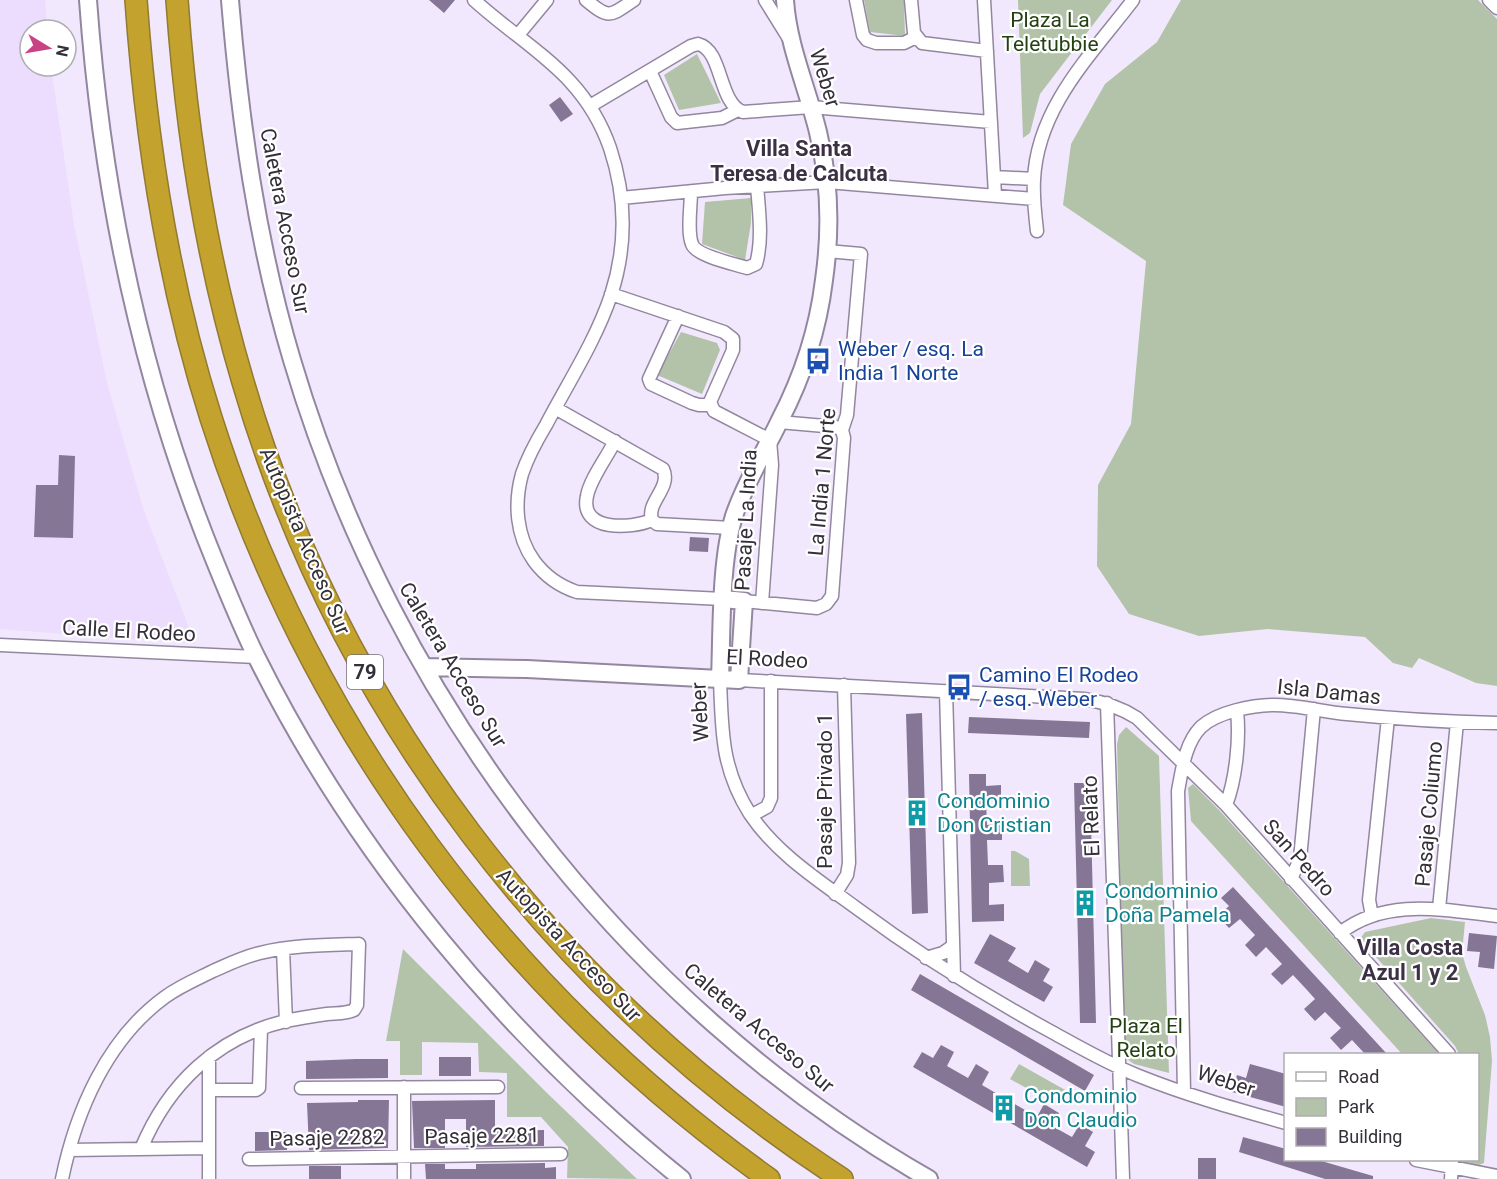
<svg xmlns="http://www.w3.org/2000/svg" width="1497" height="1179" font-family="Roboto,sans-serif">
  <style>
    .built { fill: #ecdcfd }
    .green { fill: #b2c3aa }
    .building { fill: #867696 }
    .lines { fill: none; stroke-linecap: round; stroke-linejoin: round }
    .street-casing { stroke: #93879f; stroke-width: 15 }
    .secondary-casing { stroke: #93879f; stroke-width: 20 }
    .highway-casing { stroke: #917a32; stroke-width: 24 }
    .street { stroke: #fff; stroke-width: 12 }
    .secondary { stroke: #fff; stroke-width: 16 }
    .highway { stroke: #c3a32e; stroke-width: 21 }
    .labels { text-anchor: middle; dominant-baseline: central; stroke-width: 4.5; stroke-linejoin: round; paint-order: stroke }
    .shield { fill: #fff; stroke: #716d74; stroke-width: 1.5 }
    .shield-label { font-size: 20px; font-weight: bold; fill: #342f38 }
    .park-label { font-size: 21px; fill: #244112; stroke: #fff }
    .street-label { font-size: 21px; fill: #342f38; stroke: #fff }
    .transit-label { font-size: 21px; fill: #164399; stroke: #fff; text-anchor: start }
    .culture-label { font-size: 21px; fill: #0d838f; stroke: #fff; text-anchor: start }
    .neighbourhood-label { font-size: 22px; font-weight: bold; fill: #3b3044; stroke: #fff }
  </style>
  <rect width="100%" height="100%" fill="#f2e8fd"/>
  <path class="built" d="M0 0H45L47 30H30V66H51L74 225 107 383 143 508 195 644 0 629Z"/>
  <path class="green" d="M864 0H904L905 36 870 32Z
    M1018 0H1112L1040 94 1030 133 1023 138Z
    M1181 0H1478L1497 19V686L1476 683 1419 658 1412 668 1393 663 1365 637 1268 629 1199 636 1129 614 1097 566 1098 485 1131 424 1146 261 1063 205 1071 144 1105 84 1157 42Z
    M697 54 721 103 679 110 664 75Z
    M751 198V223L745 260 702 244 705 202Z
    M681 332 717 343 720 350 702 394 657 375Z
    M1126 727 1159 756 1169 1073 1134 1064 1124 1057 1117 744 1119 735Z
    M1193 784 1220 811 1439 1054H1402L1191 821 1188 788Z
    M1011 851H1015L1029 859 1030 886H1011Z
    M1431 918 1465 922 1462 953 1466 967 1485 1015 1490 1037 1492 1061 1484 1163 1479 1165 1460 1163 1459 1160H1478V1054H1459L1455 1046 1360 939 1365 932Z
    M403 949 548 1094 637 1179 567 1178 568 1147 541 1117H507V1073L479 1072 478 1043 422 1042V1075H400V1041H386Z
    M1019 1064 1067 1091 1039 1095 1010 1079Z"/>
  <path class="building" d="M429 0H455L444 13Z
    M560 97 573 114 561 122 549 105Z
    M59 455 75 456 73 538 34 537 36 485H58Z
    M690 537 709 538 708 552 689 551Z
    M922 713 928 913 912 914 906 714Z
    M969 717 1090 722 1089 738 968 733Z
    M969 774H986V786L1001 785V801H986L987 825 1002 824V840H987L988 865H1003L1004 882 989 883V905L1004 904V921L972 922Z
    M1074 783H1090L1096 1023H1080Z
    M1233 887 1319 980 1387 1054H1365L1352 1040 1341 1050 1330 1038 1341 1028 1325 1012 1315 1021 1304 1009 1315 999 1307 990 1293 975 1282 985 1271 974 1282 964 1266 947 1256 957 1245 945 1255 935 1240 919 1229 928 1218 916 1229 906 1221 898Z
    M1469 933 1497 936 1494 969 1478 967 1480 952 1467 951Z
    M990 934 1016 948 1008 961 1028 973 1035 960 1050 969 1043 981 1053 987 1044 1002 974 963Z
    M920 974 1094 1075 1085 1091 911 990Z
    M941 1045 954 1052 947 1066 968 1078 976 1064 989 1072 982 1085 1037 1117 1044 1104 1059 1113 1052 1126 1072 1137 1080 1124 1093 1132 1085 1146 1095 1152 1087 1167 913 1067 922 1052 933 1058Z
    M439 1057H471V1076H439Z
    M356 1059H388V1078L306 1079V1061Z
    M1250 1064 1286 1074V1107L1232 1092 1237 1075 1246 1078Z
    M358 1100H389L388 1148 309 1150 307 1103 358 1102Z
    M495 1100V1129L498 1131 544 1130V1146L466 1147V1119H445V1148H414L412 1101Z
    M255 1132H287V1150L255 1151Z
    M1243 1137 1286 1149V1160H1318L1373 1176V1179H1325L1239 1152Z
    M1198 1158H1216V1179H1198Z
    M545 1163V1168L556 1167V1179H426L425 1164H445V1169H476V1164Z
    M309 1166H341V1179H309Z"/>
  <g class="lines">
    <g class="street-casing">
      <path id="street" d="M474 0C528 49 584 73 610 148 626 196 627 246 611 295 596 340 568 383 546 425 537 440 528 456 522 474 514 503 516 536 534 561 545 576 559 586 577 592L723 599
        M586 0C610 20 610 16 634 0
        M765 0 788 37
        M856 0 863 35 867 40 876 43H904L916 37
        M911 0 914 33 922 43 987 51
        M984 0 995 195
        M1489 0 1497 8
        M518 35 547 0
        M650 71 671 117 677 123 722 118 738 110
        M590 106 691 46 698 44C723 50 718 103 743 112L811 107 991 122
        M994 177 1034 179
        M691 192C691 205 687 232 692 244 696 256 735 264 747 268L756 264C763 240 759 211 757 186
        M621 198 725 188 827 182 1034 199
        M1037 231C1035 214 1033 196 1034 180 1037 107 1092 54 1133 0
        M611 294 724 332 733 339V350L710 402 714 411 770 440 772 465 762 603
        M678 316 649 379 651 384 692 403 699 405H711
        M555 408 663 469C672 488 646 502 652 520
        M779 422 836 427 842 430
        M615 441C607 457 590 479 587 496 579 532 631 529 652 520
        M652 520 657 524 731 528
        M744 601 817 608 826 604 832 596 844 438 842 430 847 415 861 254 827 251
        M0 645 257 657
        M720 679C722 731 721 768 750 814 776 853 818 880 855 907 917 953 982 994 1050 1031 1079 1047 1108 1064 1139 1076 1186 1095 1236 1109 1286 1123
        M739 680 1084 699C1104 702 1120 707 1137 718L1226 805 1449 1054
        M946 691 954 976
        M1107 703 1123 1179
        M1226 805C1236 779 1240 739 1237 711
        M752 815 767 807 771 798V681
        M1291 879 1300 859 1314 709
        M835 894 847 875 849 863 844 685
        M1439 909 1457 722
        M1372 916 1369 900 1388 718
        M1340 933C1386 897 1444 910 1497 916
        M283 949 286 1022
        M926 958 943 953 953 946
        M209 1057V1179
        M404 1087V1179
        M301 1088 498 1087
        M209 1090H256L259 1088 261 1029
        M1184 1092 1178 791C1182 770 1185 743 1201 727 1217 712 1253 705 1274 705 1299 705 1323 712 1347 714 1397 719 1447 722 1497 723
        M69 1150 209 1148
        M249 1159 561 1154
        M1416 1160 1497 1176
        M62 1179C76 1111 107 1039 165 997 180 986 197 979 213 971 229 964 243 957 260 953 292 945 327 945 359 944L357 1005 354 1010C346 1014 336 1013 327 1014 313 1016 300 1018 286 1021 217 1037 168 1084 141 1149
        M1451 1179 1452 1160"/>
    </g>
    <g class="secondary-casing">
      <path id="secondary" d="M88 0C102 194 142 384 216 564 229 596 242 628 257 658 356 857 509 1040 682 1179
        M230 0C240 121 257 243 292 360 392 698 622 1003 929 1179
        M424 667 527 669 739 680 744 601 723 599
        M720 679C722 630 720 562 734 516 745 483 764 453 779 422 802 378 818 330 824 280 831 231 830 181 818 132 807 87 788 46 785 0"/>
    </g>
    <g class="highway-casing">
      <path id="highway" d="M136 0C146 141 168 283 211 418 310 729 504 990 769 1179
        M177 0C186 129 206 258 243 382 339 711 556 993 842 1179"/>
    </g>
    <use href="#street" class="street"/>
    <use href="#secondary" class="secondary"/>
    <use href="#highway" class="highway"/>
  </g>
  <defs>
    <g id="bus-bare" transform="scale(2.07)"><path d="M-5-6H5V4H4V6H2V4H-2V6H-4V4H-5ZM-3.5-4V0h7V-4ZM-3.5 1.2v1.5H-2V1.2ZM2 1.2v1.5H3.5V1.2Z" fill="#1a4fb4" stroke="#fff" stroke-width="2.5" paint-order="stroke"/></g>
    <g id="building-bare" transform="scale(2.07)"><path d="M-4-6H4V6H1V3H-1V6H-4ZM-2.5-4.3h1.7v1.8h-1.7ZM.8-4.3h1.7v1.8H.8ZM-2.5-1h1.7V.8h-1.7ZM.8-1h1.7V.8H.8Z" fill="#0f9aa8" stroke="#fff" stroke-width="2.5" paint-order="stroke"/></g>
  </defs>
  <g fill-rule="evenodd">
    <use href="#bus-bare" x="818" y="361"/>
    <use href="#bus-bare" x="959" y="687"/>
    <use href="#building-bare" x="917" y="813"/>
    <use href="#building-bare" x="1085" y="903"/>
    <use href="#building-bare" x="1004" y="1108"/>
  </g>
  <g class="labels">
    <rect class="shield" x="347" y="655" width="36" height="34" rx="4.5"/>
    <g class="shield-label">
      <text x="365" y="672">79</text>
    </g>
    <g class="park-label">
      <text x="1050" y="20">Plaza La<tspan x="1050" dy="24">Teletubbie</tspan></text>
      <text x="1146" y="1026">Plaza El<tspan x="1146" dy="24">Relato</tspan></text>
    </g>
    <g class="street-label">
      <text transform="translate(825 78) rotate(73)">Weber</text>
      <text transform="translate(285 221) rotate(79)">Caletera Acceso Sur</text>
      <text transform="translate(822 482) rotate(-85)">La India 1 Norte</text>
      <text transform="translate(746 520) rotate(-87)">Pasaje La India</text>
      <text transform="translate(305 541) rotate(67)">Autopista Acceso Sur</text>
      <text transform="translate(129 631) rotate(3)">Calle El Rodeo</text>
      <text transform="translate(767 659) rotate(3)">El Rodeo</text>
      <text transform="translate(453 665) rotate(59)">Caletera Acceso Sur</text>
      <text transform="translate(1329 692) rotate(6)">Isla Damas</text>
      <text transform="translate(700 712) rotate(-93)">Weber</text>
      <text transform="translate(825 791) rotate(-90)">Pasaje Privado 1</text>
      <text transform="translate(1429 814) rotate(-85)">Pasaje Coliumo</text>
      <text transform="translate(1091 816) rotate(-92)">El Relato</text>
      <text transform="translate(1299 858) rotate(48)">San Pedro</text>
      <text transform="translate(569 945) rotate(47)">Autopista Acceso Sur</text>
      <text transform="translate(759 1028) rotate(40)">Caletera Acceso Sur</text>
      <text transform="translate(1226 1081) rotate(18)">Weber</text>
      <text transform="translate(482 1136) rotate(-1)">Pasaje 2281</text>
      <text transform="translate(327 1138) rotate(-1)">Pasaje 2282</text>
    </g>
    <g class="transit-label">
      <text x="838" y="349">Weber / esq. La<tspan x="838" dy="24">India 1 Norte</tspan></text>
      <text x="979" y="675">Camino El Rodeo<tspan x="979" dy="24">/ esq. Weber</tspan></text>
    </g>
    <g class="culture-label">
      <text x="937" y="801">Condominio<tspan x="937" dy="24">Don Cristian</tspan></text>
      <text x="1105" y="891">Condominio<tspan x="1105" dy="24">Doña Pamela</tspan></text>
      <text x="1024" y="1096">Condominio<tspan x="1024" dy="24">Don Claudio</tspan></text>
    </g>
    <g class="neighbourhood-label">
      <text x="799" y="148">Villa Santa<tspan x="799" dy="25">Teresa de Calcuta</tspan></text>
      <text x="1410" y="947">Villa Costa<tspan x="1410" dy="25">Azul 1 y 2</tspan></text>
    </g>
  </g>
  <rect x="1284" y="1053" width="195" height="108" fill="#ffffff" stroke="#aeacaf" stroke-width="1.5"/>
  <rect x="1296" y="1072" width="30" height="9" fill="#ffffff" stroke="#aeacaf" stroke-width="1.5"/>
  <text x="1338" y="1083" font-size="18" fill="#342f38">Road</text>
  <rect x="1296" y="1098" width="30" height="18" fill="#b2c3aa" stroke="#aeacaf" stroke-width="1.5"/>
  <text x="1338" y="1113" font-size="18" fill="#342f38">Park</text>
  <rect x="1296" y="1128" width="30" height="18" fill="#867696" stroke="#aeacaf" stroke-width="1.5"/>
  <text x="1338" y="1143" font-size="18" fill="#342f38">Building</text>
  <g transform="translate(48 48) rotate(101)"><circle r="28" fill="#ffffff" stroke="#aeacaf" stroke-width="1.5"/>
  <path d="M0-4.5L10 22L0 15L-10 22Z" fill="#c94383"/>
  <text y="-9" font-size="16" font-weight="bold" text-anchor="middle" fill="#342f38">N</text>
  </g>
</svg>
